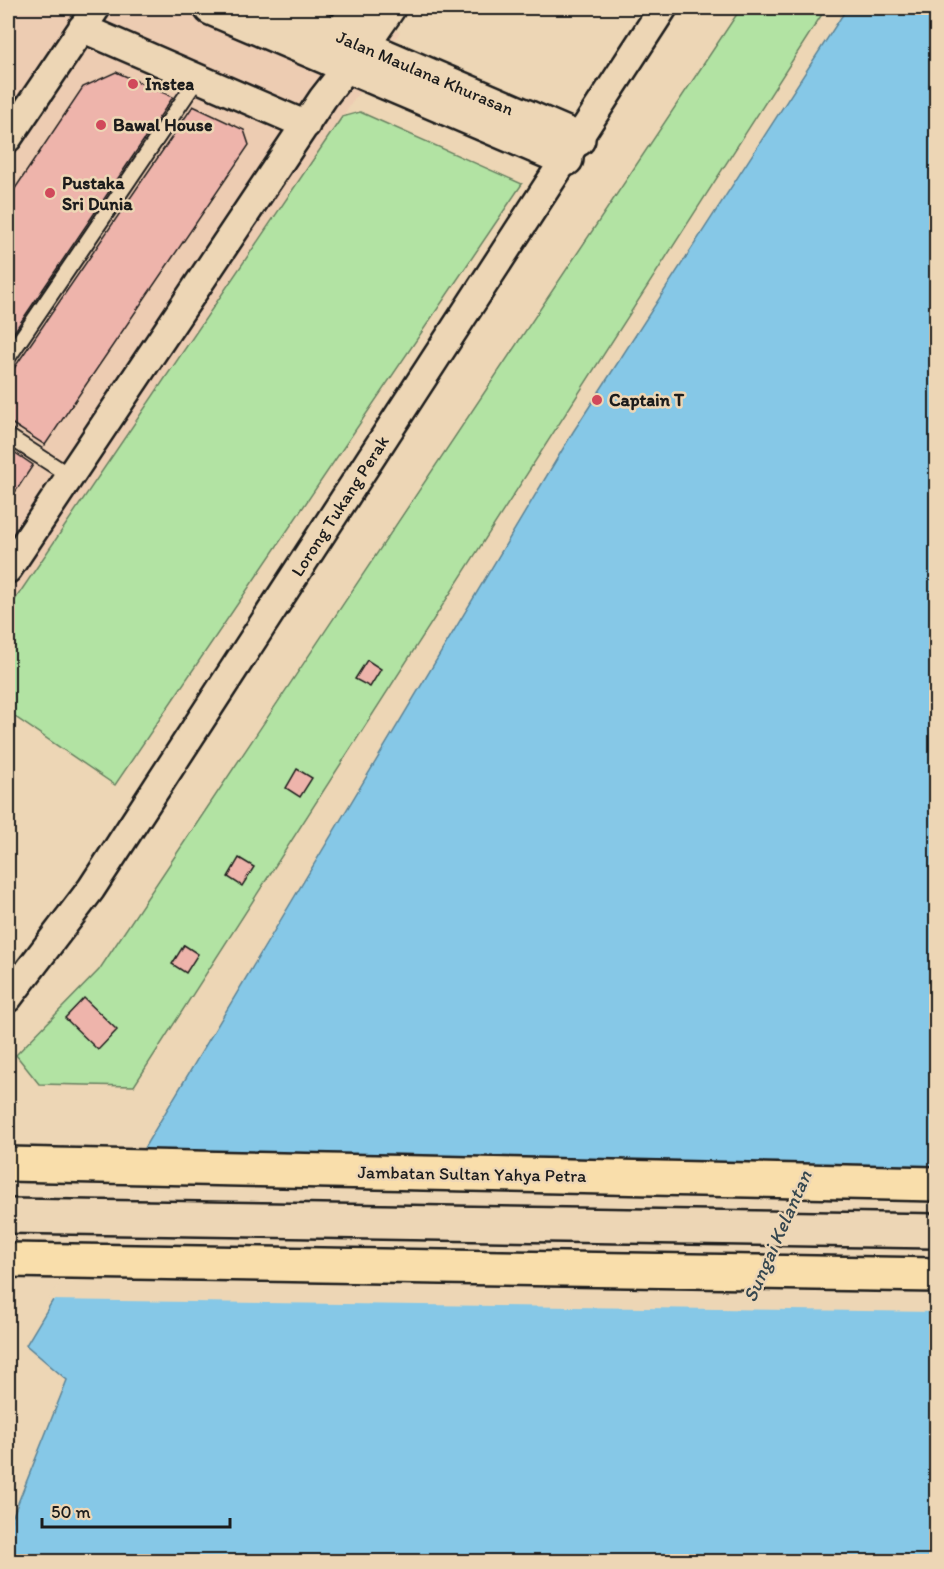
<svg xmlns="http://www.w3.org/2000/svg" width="944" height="1569" font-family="Itim,sans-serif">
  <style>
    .built { fill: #edccb2 }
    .green { fill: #b2e3a3; stroke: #678060; stroke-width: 1.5 }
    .water { fill: #86c8e7; stroke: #5c8396; stroke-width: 1.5 }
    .pier { fill: #edd6b5 }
    .building { fill: #eeb4ab; stroke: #1c1c1c; stroke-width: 1.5 }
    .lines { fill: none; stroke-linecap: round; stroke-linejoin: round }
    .lane-casing { stroke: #1c1c1c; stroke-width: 18 }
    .street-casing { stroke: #1c1c1c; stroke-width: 32 }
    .secondary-casing { stroke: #1c1c1c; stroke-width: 38 }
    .highway-casing { stroke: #1c1c1c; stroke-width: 38 }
    .lane { stroke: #edd6b5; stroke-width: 14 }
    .street { stroke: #edd6b5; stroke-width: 27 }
    .secondary { stroke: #edd6b5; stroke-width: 33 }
    .highway { stroke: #f9deab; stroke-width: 33 }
    .poi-dot { fill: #d1495b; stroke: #edd6b5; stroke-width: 2 }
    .labels { text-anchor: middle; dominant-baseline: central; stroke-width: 5; stroke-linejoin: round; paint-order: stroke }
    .street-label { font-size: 18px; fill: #1c1c1c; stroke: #edd6b5 }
    .poi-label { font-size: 18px; font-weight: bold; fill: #1c1c1c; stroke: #edd6b5; text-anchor: start }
    .water-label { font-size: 20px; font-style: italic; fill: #36474f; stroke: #edd6b5 }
  </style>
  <rect width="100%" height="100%" fill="#edd6b5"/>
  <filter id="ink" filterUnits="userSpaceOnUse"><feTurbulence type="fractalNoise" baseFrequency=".0167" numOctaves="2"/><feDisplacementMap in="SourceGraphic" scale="12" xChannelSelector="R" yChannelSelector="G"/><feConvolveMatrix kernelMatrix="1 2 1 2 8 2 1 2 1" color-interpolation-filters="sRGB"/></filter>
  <g filter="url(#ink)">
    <path class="built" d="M8 8H341L400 32 8 610Z"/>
    <path class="green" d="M741 8H826L134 1086 39 1084 16 1055 99 970Z
      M360 112 522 184 115 785 8 712V610L342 117Z"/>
    <path class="water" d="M847 8H936V1561L8 1562V1528L67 1380 26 1345 573 432Z"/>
    <path class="pier" d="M137 1154 936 1174V1312L49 1300Z"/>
    <path class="building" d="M116 72 173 97 8 341V199L83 87Z
      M193 106 244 130 249 145 45 445 8 421V377Z
      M8 448 33 465 8 503Z
      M367 660 381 669 370 687 355 679Z
      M297 769 312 778 300 797 286 788Z
      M239 858 254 867 242 886 228 877Z
      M184 945 198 954 186 973 172 964Z
      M84 998 117 1030 98 1050 65 1018Z"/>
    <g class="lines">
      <g class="lane-casing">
        <path id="lane" d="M8 358 198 78
          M8 436 70 476"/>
      </g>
      <g class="street-casing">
        <path id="street" d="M82 28 306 125
          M8 138 96 8
          M8 569 323 98 348 66
          M8 998 91 889 663 8"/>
      </g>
      <g class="secondary-casing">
        <path id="secondary" d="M211 8 566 159
          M272 8 578 139
          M327 55 359 8
          M350 63 388 8
          M8 1216 936 1231"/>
      </g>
      <g class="highway-casing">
        <path id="highway" d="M8 1164 936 1184
          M8 1260 936 1275"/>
      </g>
      <use href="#lane" class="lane"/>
      <use href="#street" class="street"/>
      <use href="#secondary" class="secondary"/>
      <use href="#highway" class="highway"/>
    </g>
  </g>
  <g class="poi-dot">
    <circle cx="133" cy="84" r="6"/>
    <circle cx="101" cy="125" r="6"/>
    <circle cx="50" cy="193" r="6"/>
    <circle cx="597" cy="400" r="6"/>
  </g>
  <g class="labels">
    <g class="street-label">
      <text transform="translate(425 73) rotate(23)">Jalan Maulana Khurasan</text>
      <text transform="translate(340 506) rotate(-57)">Lorong Tukang Perak</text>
      <text transform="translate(472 1174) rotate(1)">Jambatan Sultan Yahya Petra</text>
    </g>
    <g class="poi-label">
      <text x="145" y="84">Instea</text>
      <text x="113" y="125">Bawal House</text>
      <text x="62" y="183">Pustaka<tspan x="62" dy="21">Sri Dunia</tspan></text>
      <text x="609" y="400">Captain T</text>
    </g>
    <g class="water-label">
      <text transform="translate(777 1236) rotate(-66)">Sungai Kelantan</text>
    </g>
  </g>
  <rect width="944" height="1569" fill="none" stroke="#edd6b5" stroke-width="30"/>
  <rect x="15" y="15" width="914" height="1539" fill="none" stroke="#1c1c1c" stroke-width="2" filter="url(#ink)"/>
  <path d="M42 1518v9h188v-9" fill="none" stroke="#1c1c1c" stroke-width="3"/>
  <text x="51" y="1518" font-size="18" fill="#1c1c1c" stroke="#edd6b5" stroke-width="4.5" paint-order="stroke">50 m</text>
</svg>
